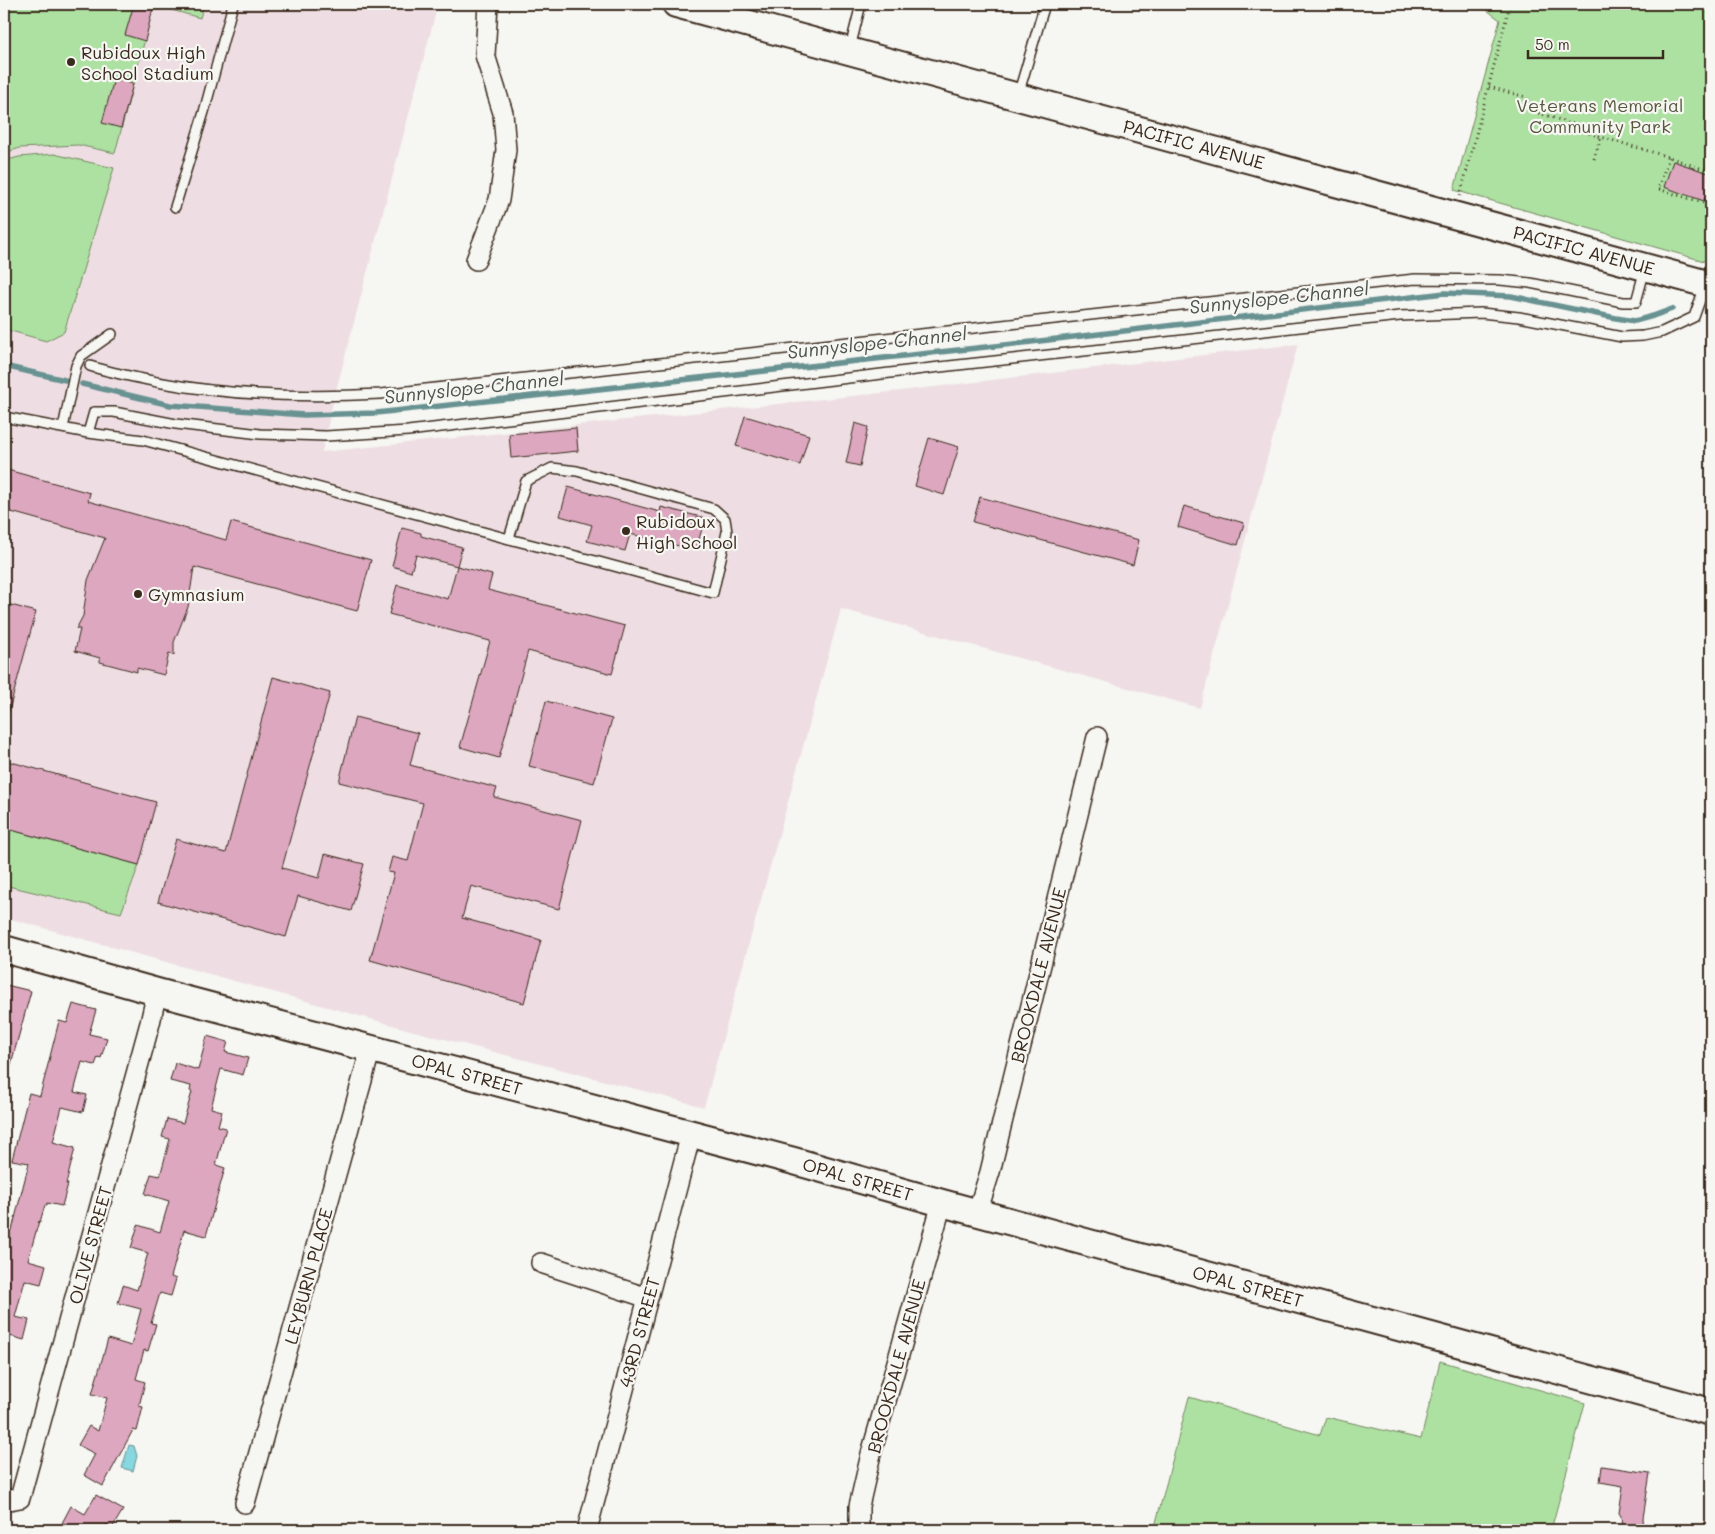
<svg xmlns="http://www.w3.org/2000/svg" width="1715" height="1534" font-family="Mali,sans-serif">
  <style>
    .built { fill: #eedee3 }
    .green { fill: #ade1a2; stroke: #748660 }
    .water { fill: #86d7df; stroke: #689292 }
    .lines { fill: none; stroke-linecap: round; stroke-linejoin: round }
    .stream { stroke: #689292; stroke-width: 5.5 }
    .building { fill: #dca7bf; stroke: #3b2a1e }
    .lane-casing { stroke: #3b2a1e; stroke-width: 12 }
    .street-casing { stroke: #3b2a1e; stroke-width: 22 }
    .secondary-casing { stroke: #3b2a1e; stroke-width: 30 }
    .path { stroke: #3b2a1e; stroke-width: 3; stroke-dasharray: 1 4; stroke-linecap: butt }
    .lane { stroke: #f6f6f2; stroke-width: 9 }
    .street { stroke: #f6f6f2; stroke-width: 19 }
    .secondary { stroke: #f6f6f2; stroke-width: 26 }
    .poi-dot { fill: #3b2a1e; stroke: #f6f6f2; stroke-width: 2 }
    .labels { text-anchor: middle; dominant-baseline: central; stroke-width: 4.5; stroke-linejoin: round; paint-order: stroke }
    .poi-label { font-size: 18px; fill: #3b2a1e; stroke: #f6f6f2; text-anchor: start }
    .park-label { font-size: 18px; fill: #58583f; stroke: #f6f6f2 }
    .street-label { font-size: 18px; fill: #3b2a1e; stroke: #f6f6f2 }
    .water-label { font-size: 19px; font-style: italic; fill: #4e554e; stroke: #f6f6f2 }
  </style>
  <rect width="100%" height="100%" fill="#f6f6f2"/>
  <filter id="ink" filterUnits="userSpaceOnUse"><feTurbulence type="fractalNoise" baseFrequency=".02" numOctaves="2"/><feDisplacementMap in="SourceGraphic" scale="10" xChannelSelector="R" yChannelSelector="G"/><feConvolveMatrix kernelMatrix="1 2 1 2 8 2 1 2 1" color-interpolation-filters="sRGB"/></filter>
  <g filter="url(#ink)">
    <path class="built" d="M4 4H438L333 402 322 452 900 391 1298 344 1200 708 841 609 704 1107 410 1030 4 917Z"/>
    <path class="green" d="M4 4H204L200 18 154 5 115 153 78 145 20 148 4 153Z
      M1479 4H1711V263L1454 190 1500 20Z
      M54 154 114 168 64 332 46 341 4 329V161L19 157Z
      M11 830 139 865 121 913 4 885V859Z
      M1440 1361 1585 1403 1551 1530H1154L1189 1397 1320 1435 1326 1417 1421 1439Z"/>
    <path class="water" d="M129 1445 134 1446 137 1456 133 1471 122 1468Z"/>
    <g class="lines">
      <path class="stream" d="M4 366 65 380
        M82 384 170 405 304 415 376 413 1023 343 1445 293 1511 296 1616 318 1635 321 1653 316 1672 309"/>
    </g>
    <path class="building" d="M134 4H154L145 41 125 35Z
      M114 79 133 84 121 128 102 123Z
      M1673 161 1711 174V179L1704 201 1664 187Z
      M745 416 809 435 800 465 736 446Z
      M855 423 868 427 860 466 846 463Z
      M576 428 578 451 511 458 509 434Z
      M929 438 959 447 944 495 915 486Z
      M4 469 90 493 88 501 226 540 231 522 371 560 357 611 194 567 188 607 174 642V655L169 653 164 675 137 668V672L100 662V658L75 651 80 629H76L83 616 88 580 105 538 4 510Z
      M568 487 660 512 661 507 705 518 696 550 630 534 625 551 587 541 592 525 560 516Z
      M980 497 1139 540 1133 565 973 522Z
      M1184 506 1244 523 1238 545 1178 527Z
      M402 528 421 533V536L462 547 457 566 416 555 411 572 392 566Z
      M457 566 492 575 488 590 625 626 612 674 528 651 499 758 460 747 490 641 389 614 397 585 448 599Z
      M4 603 36 612 8 714 4 713Z
      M273 677 330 693 282 868 319 878 325 854 364 864 351 911 298 896 286 937 158 902 176 839 226 853Z
      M546 701 612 719 594 783 529 766Z
      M355 717 418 733 410 765 497 788 494 797 582 820 559 909 471 886 462 918 541 940 524 1003 370 960 394 873 388 872 392 857 408 861 423 803 339 782Z
      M4 760 156 802 139 865 4 828Z
      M6 985 31 991 8 1075H4V994Z
      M73 1004 96 1010 89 1034 107 1038 101 1058 98 1057 95 1065 82 1062 74 1092 87 1095 83 1112 62 1107 53 1142 75 1148 66 1184H68L62 1206 47 1203V1205H45L40 1222 39 1221 28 1260 46 1265 41 1284 25 1280 15 1317 29 1320 24 1340 10 1336 8 1341H4V1252L10 1229 12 1230 29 1163 12 1160 29 1093 40 1096 59 1021 67 1023Z
      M207 1036 228 1042 225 1052 248 1058 243 1075 221 1069 211 1108 222 1111 218 1126 226 1128 216 1165 225 1168 206 1236 184 1230 171 1277 176 1279 171 1296 160 1293 151 1323 156 1324 148 1351 144 1350 136 1379 145 1382 139 1406 143 1407 137 1431 133 1430 103 1486 84 1475 95 1454 78 1445 89 1426 98 1431 107 1398 92 1394 108 1339 131 1346 141 1309 118 1303 123 1285 137 1290 148 1253 131 1248 138 1225 160 1232 169 1201 145 1194 151 1174 160 1176 170 1139 162 1137 167 1119 183 1123 192 1092 190 1091 191 1086 170 1081 175 1063 198 1070Z
      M1602 1466 1650 1473 1643 1518 1644 1530H1622L1621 1516 1619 1513 1623 1486 1600 1482Z
      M96 1495 123 1510 112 1528 106 1524 102 1530H76L62 1523 71 1506 85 1514Z"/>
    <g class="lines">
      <g class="lane-casing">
        <path id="lane" d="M850 48 861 4
          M1018 95 1045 4
          M175 207 204 112 233 4
          M90 366C112 373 134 377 157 382 231 396 305 398 381 394L1415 279 1500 280 1530 283 1623 302H1636L1645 269
          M4 417 88 433 143 440 509 539 588 559 713 593 727 532 725 519 714 509 577 471 552 468 526 481 509 539
          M63 428 76 366 81 356 112 334
          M88 433 94 412H114L176 424 260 434 326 436 408 431 940 367 1400 316 1481 313 1519 317 1622 337 1643 336 1662 332 1694 317 1705 286"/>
      </g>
      <g class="street-casing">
        <path id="street" d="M476 260 499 200 506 150 503 113 485 55 488 4
          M977 1213 990 1172 1097 737
          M541 1263 648 1298
          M4 1501 20 1498 150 1023 157 992
          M245 1503 371 1048
          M587 1530 691 1134
          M859 1530V1506L871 1454 942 1203"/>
      </g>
      <g class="secondary-casing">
        <path id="secondary" d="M676 4 1711 285
          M4 949 157 992 794 1161 942 1203 1711 1412"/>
      </g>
      <path class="path" d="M1489 87 1526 97 1530 108 1535 112 1573 124 1591 134 1669 157 1711 172
        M1669 157 1658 189 1704 203 1711 183
        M1594 159 1601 137
        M1460 196 1510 4"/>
      <use href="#lane" class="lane"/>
      <use href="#street" class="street"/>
      <use href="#secondary" class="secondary"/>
    </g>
  </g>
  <g class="poi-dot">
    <circle cx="71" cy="62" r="5"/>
    <circle cx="626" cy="531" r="5"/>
    <circle cx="138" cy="594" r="5"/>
  </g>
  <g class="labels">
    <g class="poi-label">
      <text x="81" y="52">Rubidoux High<tspan x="81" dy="21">School Stadium</tspan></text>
      <text x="636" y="521">Rubidoux<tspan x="636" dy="21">High School</tspan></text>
      <text x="148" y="594">Gymnasium</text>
    </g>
    <g class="park-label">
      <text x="1600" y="105">Veterans Memorial<tspan x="1600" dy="21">Community Park</tspan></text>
    </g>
    <g class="street-label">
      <text transform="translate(1194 144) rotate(15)">PACIFIC AVENUE</text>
      <text transform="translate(1584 250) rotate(15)">PACIFIC AVENUE</text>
      <text transform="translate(1038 975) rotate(-76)">BROOKDALE AVENUE</text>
      <text transform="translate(467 1074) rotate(15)">OPAL STREET</text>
      <text transform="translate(858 1179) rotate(16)">OPAL STREET</text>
      <text transform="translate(90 1245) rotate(-75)">OLIVE STREET</text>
      <text transform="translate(308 1276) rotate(-75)">LEYBURN PLACE</text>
      <text transform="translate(1248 1286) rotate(15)">OPAL STREET</text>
      <text transform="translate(639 1332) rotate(-75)">43RD STREET</text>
      <text transform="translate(896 1366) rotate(-75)">BROOKDALE AVENUE</text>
    </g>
    <g class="water-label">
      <text transform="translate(1279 297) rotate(-6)">Sunnyslope Channel</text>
      <text transform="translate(877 342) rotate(-6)">Sunnyslope Channel</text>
      <text transform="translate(474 387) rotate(-6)">Sunnyslope Channel</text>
    </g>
  </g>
  <rect width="1715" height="1534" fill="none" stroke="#f6f6f2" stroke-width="20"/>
  <rect x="10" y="10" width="1695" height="1514" fill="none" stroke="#3b2a1e" stroke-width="2" filter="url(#ink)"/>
  <path d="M1528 50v8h135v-8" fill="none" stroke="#3b2a1e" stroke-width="2.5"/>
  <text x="1535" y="50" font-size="15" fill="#3b2a1e" stroke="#f6f6f2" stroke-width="4" paint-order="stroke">50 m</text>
</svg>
